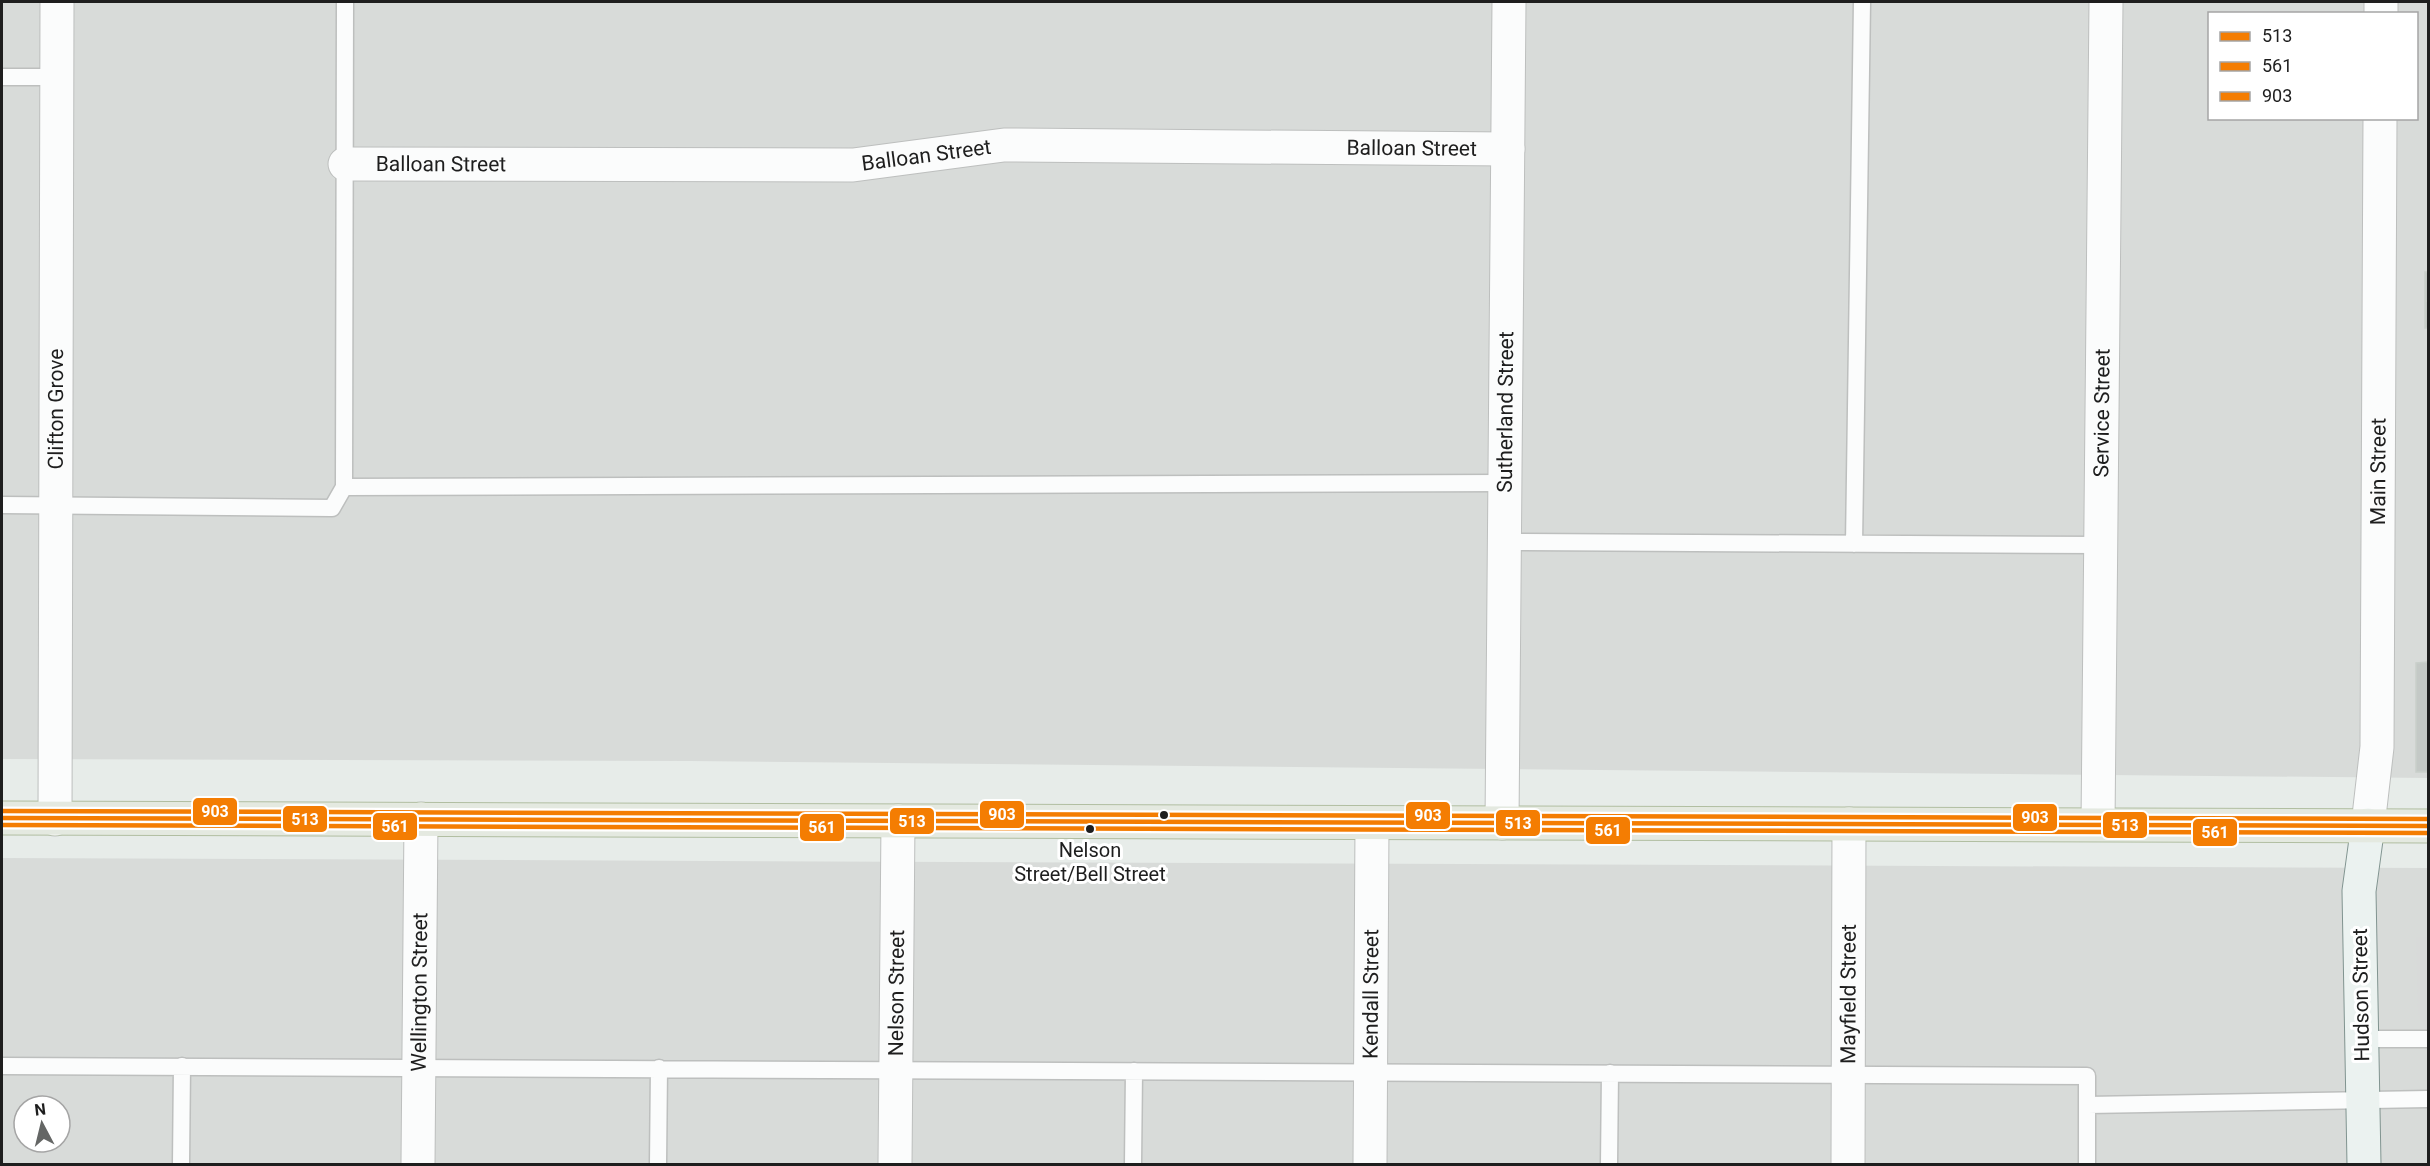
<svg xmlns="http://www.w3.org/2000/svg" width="2430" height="1166" font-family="Roboto,sans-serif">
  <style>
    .residential { fill: #d8dbd9; fill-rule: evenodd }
    .religious { fill: #d8dad9 }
    .building { fill: #c4c9c6; stroke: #c9cfca; stroke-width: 1.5 }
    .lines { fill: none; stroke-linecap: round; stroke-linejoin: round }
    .lane-casing { stroke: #bdbfbe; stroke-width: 19 }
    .street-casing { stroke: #bdbfbe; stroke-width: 35 }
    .secondary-casing { stroke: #819490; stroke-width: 35 }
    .highway-casing { stroke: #b1bea1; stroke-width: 35 }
    .lane { stroke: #fbfcfc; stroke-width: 16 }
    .street { stroke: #fbfcfc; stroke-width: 33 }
    .secondary { stroke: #ebf2f0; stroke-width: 33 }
    .highway { stroke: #e4e9e0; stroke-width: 33 }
    .bus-1-casing { stroke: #fff; stroke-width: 9 }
    .bus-2-casing { stroke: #fff; stroke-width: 9 }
    .bus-3-casing { stroke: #fff; stroke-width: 9 }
    .bus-1 { stroke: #f47d02; stroke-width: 4.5 }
    .bus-2 { stroke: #f47d02; stroke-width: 4.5 }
    .bus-3 { stroke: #f47d02; stroke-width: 4.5 }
    .bus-dot { fill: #1e1e1e; stroke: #fff; stroke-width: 2 }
    .labels { text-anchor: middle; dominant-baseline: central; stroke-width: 6; stroke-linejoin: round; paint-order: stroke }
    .bus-label { font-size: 20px; fill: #1e1e1e; stroke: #fff }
    .street-label { font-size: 21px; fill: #1e1e1e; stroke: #fff }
    .line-badge { stroke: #fff; stroke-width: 2 }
    .badge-label { font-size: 16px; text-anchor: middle; font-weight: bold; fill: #fff }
  </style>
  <rect width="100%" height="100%" fill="#e7ece9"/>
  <path class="residential" d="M2 2H2428V778L690 761 2 759ZM2210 14H2416V118H2210Z
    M2 858 2428 868V1164H2ZM24 1106H60V1142H24Z"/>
  <path class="religious" d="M2416 937H2428V1034L2418 1012Z"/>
  <path class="building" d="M2425 272H2428V301H2425Z
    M2425 301H2428V328H2425Z
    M2428 662V772H2416V663Z"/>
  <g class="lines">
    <g class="lane-casing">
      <path id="lane" d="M2 77H57
        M344 487 1506 483
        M2 505 332 508 344 487 345 2
        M1505 542 2102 545
        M1854 544 1862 2
        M2361 1039H2428
        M2 1066 2087 1076V1164
        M2088 1105 2428 1099
        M181 1164 182 1066
        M658 1164 659 1068
        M1133 1164 1134 1071
        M1609 1164 1610 1073"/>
    </g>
    <g class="street-casing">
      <g id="street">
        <path d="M2381 14V2"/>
        <path id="s1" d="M345 164 853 165 1004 145 1508 149"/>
        <path id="s2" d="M55 819 57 2"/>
        <path id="s3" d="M1502 823 1509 2"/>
        <path id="s4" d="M2098 824 2106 2"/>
        <path id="s5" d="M2368 825 2377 747 2380 118"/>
        <path id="s6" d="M418 1164 421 819"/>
        <path id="s7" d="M895 1164 898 821"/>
        <path id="s8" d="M1370 1164 1372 824"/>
        <path id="s9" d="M1848 1164 1849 824"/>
      </g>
    </g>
    <g class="secondary-casing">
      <path id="secondary" d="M2364 1164 2359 891 2368 825"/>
    </g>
    <g class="highway-casing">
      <path id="highway" d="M2 818 2428 826"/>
    </g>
    <use href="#lane" class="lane"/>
    <use href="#street" class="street"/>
    <use href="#secondary" class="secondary"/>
    <use href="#highway" class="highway"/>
    <g class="bus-1-casing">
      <path id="bus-1" d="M2 818 2428 826"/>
    </g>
    <g class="bus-2-casing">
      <path id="bus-2" d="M2 825 2428 833"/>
    </g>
    <g class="bus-3-casing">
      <path id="bus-3" d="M2 811 2428 819"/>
    </g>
    <use href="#bus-1" class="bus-1"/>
    <use href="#bus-2" class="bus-2"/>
    <use href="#bus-3" class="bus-3"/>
  </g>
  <g class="bus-dot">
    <circle cx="1164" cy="815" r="5"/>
    <circle cx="1090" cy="829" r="5"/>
  </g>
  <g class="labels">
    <g class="bus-label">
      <text x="1090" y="850">Nelson<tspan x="1090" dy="24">Street/Bell Street</tspan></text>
    </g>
    <g class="street-label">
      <text stroke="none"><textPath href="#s1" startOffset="1068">Balloan Street</textPath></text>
      <text stroke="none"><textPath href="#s1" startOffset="582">Balloan Street</textPath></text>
      <text stroke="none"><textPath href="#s1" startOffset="96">Balloan Street</textPath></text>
      <text stroke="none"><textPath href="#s2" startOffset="410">Clifton Grove</textPath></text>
      <text stroke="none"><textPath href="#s3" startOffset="411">Sutherland Street</textPath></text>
      <text stroke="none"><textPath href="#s4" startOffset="411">Service Street</textPath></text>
      <text stroke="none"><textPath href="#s5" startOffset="354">Main Street</textPath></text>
      <text stroke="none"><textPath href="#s6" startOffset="172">Wellington Street</textPath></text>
      <text stroke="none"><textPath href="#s7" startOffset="171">Nelson Street</textPath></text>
      <text stroke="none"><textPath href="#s8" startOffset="170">Kendall Street</textPath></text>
      <text stroke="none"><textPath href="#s9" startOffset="170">Mayfield Street</textPath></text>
      <text transform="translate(2361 995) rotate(-91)">Hudson Street</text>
    </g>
  </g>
  <g class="line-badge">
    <rect x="192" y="797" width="46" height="29" rx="6" fill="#f47d02"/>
    <rect x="979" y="800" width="46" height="29" rx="6" fill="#f47d02"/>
    <rect x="1405" y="801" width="46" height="29" rx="6" fill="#f47d02"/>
    <rect x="2012" y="803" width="46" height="29" rx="6" fill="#f47d02"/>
    <rect x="282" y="805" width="46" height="28" rx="6" fill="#f47d02"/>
    <rect x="889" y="807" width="46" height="28" rx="6" fill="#f47d02"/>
    <rect x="1495" y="809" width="46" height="28" rx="6" fill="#f47d02"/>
    <rect x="2102" y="811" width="46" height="28" rx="6" fill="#f47d02"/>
    <rect x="372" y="812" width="46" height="29" rx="6" fill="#f47d02"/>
    <rect x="799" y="813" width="46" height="29" rx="6" fill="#f47d02"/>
    <rect x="1585" y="816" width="46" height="29" rx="6" fill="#f47d02"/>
    <rect x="2192" y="818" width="46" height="29" rx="6" fill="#f47d02"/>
  </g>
  <g class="badge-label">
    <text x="215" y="817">903</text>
    <text x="1002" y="820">903</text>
    <text x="1428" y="821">903</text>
    <text x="2035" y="823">903</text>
    <text x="305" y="825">513</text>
    <text x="912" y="827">513</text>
    <text x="1518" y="829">513</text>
    <text x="2125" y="831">513</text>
    <text x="395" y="832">561</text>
    <text x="822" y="833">561</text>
    <text x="1608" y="836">561</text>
    <text x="2215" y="838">561</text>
  </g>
  <rect width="2430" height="1166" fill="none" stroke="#1e1e1e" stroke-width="6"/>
  <rect x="2208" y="12" width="210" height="108" fill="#ffffff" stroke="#a5a5a5" stroke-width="1.5"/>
  <rect x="2220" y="32" width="30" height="9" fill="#f47d02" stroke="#a5a5a5" stroke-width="1.5"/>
  <text x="2262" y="42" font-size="18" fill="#1e1e1e">513</text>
  <rect x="2220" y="62" width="30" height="9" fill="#f47d02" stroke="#a5a5a5" stroke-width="1.5"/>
  <text x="2262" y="72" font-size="18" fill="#1e1e1e">561</text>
  <rect x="2220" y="92" width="30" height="9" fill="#f47d02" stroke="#a5a5a5" stroke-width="1.5"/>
  <text x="2262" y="102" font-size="18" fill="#1e1e1e">903</text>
  <g transform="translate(42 1124) rotate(353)"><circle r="28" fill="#ffffff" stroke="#a5a5a5" stroke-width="1.5"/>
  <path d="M0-4.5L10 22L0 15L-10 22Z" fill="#646665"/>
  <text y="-9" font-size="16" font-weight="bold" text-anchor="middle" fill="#1e1e1e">N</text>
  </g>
</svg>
